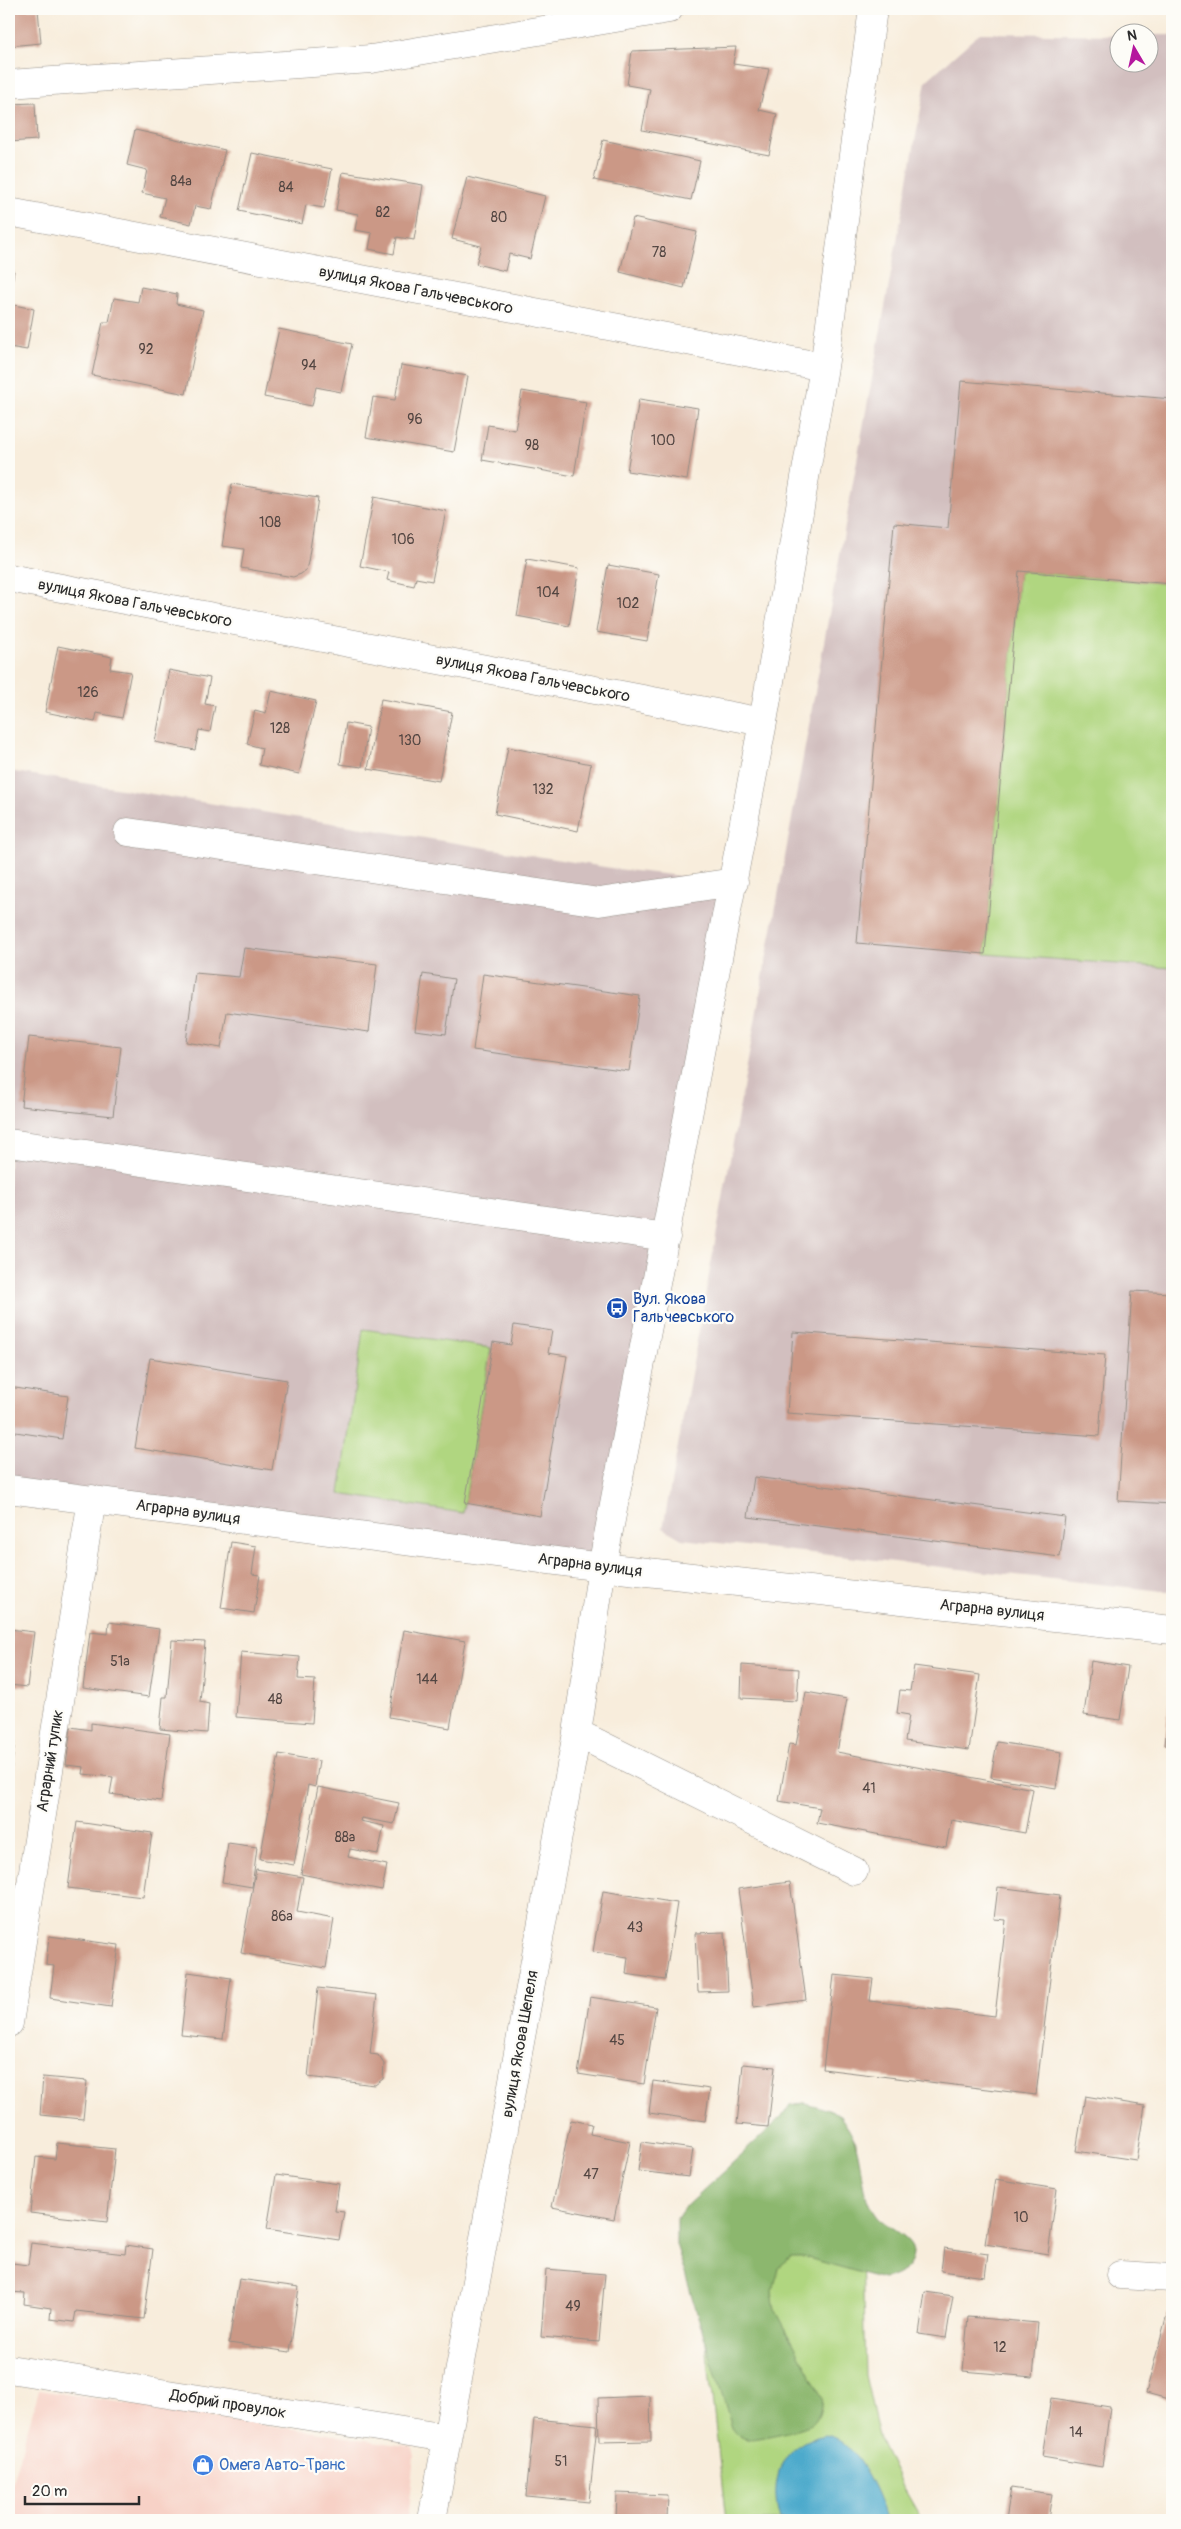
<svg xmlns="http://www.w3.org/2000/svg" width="1181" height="2529" font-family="Pangolin,sans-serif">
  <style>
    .built { fill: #f7d1c6 }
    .industrial { fill: #d2bfbf }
    .green { fill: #b0d680; stroke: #6e8056 }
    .forest { fill: #8cb76e; stroke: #5c714c }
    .water { fill: #4eaacc; stroke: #3c6a7c }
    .building { fill: #cb9886 }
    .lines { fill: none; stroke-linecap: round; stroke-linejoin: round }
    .minor-casing { stroke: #928c84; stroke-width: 29 }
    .minor { stroke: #fff; stroke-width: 28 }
    .labels { text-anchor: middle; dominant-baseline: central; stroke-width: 4.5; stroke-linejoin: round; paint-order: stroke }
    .number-label { font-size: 14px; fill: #534642 }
    .street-label { font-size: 16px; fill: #2b2b2b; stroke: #fdfcf7 }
    .transit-label { font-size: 16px; fill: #164399; stroke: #fdfcf7; text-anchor: start }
    .shop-label { font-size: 16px; fill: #366cbe; stroke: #fdfcf7; text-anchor: start }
  </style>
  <rect width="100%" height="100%" fill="#fdfcf7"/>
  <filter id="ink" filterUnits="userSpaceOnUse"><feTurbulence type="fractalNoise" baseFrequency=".02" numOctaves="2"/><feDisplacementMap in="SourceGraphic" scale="10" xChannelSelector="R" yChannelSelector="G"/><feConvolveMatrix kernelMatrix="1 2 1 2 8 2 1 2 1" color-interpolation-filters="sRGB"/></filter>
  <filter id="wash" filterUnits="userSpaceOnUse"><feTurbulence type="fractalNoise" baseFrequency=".0096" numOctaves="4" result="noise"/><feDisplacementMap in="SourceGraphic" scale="20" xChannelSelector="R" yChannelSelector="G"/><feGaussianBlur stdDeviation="1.12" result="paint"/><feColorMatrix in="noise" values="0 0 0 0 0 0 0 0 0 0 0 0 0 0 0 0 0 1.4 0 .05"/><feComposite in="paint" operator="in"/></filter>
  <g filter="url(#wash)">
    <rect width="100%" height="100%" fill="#f8eddc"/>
    <path class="built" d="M39 2390 412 2447 414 2457 407 2520H9V2492Z"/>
    <path class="industrial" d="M980 33 1118 35V62H1148L1149 35H1172V1592L682 1539 663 1528 926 81Z
      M9 771 617 869 734 882 602 1567 9 1489Z"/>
    <path class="green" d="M1019 571 1172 584V968L985 954Z
      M363 1329 491 1348 463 1513 340 1494Z
      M805 2103 840 2116 856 2142 861 2209 865 2375 880 2441 895 2473 922 2520H726L700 2291 790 2105Z"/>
    <path class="forest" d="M805 2103C815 2106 832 2109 840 2117 868 2145 854 2187 876 2216 885 2228 914 2237 913 2253 911 2270 897 2276 883 2279L804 2257H791L778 2268 772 2292 775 2309 822 2397C821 2406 820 2417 813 2423 807 2428 757 2440 748 2439 742 2438 736 2433 732 2428L676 2244V2220L684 2208 782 2117 790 2105Z"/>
    <path class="water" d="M825 2435C854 2438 880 2494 886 2520H780C768 2482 781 2442 825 2435Z"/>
    <g id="blocks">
      <path class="building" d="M9 9H38L41 43 9 46Z
        M736 47 733 64 769 69 759 110 777 114 769 155 642 130 650 89 627 85 632 51Z
        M35 103 37 140 9 142V104Z
        M135 130 225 150 211 209 195 206 191 224 160 217 165 198 142 193 147 170 127 165Z
        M603 140 700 161 691 200 594 180Z
        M252 153 332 169 324 208 306 205 302 224 239 211Z
        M343 172 423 185 414 240 397 237 394 254 369 249 372 233 355 230 358 214 336 210Z
        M467 177 545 196 530 259 509 254 505 271 476 264 481 246 452 239Z
        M633 218 697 232 684 288 620 272Z
        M9 270 14 271 10 296H9Z
        M141 287 177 294 176 304 203 310 186 394 92 375 103 322H109L114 298 138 302Z
        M9 304 34 309 27 350 9 347Z
        M279 329 352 344 341 392 316 387 312 406 264 397Z
        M401 365 468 376 454 452 366 437 373 397 395 400Z
        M961 381 1172 399V584L1019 571 985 954 857 943 894 523 948 528Z
        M522 391 586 402 574 476 482 460 488 425 515 430Z
        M639 399 698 408 687 480 627 471Z
        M232 484 318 498 308 562 306 570 301 574 293 577 241 568 244 549 222 546Z
        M374 497 446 511 432 581 416 578 414 586 387 580 389 572 360 566Z
        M527 559 579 568 569 626 517 616Z
        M608 565 659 574 647 641 596 632Z
        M58 646 112 657 110 669 131 672 122 718 97 713 95 722 45 712Z
        M169 670 210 678 205 704 215 706 210 732 199 730 195 750 155 742Z
        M271 691 316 701 299 774 259 765 262 748 247 744 255 710 266 713Z
        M381 699 452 712 439 781 368 769Z
        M346 723 368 727 362 767 340 764Z
        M508 747 591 764 578 831 495 814Z
        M244 948 377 964 369 1032 227 1012 221 1048 186 1042 195 973 239 977Z
        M423 974 454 979 446 1034 415 1030Z
        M483 974 640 996 629 1071 473 1050Z
        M29 1037 121 1047 113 1116 21 1106Z
        M1132 1291 1172 1293V1504L1118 1501Z
        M514 1325 552 1331 548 1353 567 1356 540 1516 465 1503 493 1342 511 1345Z
        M793 1332 1105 1355 1099 1436 787 1413Z
        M150 1358 287 1380 272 1470 135 1448Z
        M9 1387 68 1396 62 1439 9 1431Z
        M754 1477 1065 1517 1060 1557 748 1517Z
        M231 1542 256 1546 252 1574 260 1575 254 1613 221 1608Z
        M109 1622 159 1629 149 1697 83 1688 90 1632 108 1634Z
        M9 1629 34 1632 27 1687 9 1685Z
        M404 1630 465 1641 450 1728 389 1717Z
        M172 1640 205 1642 200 1702 209 1704 207 1733 160 1729 163 1697H167Z
        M241 1652 300 1657 298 1679 315 1680 312 1723 236 1717Z
        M1091 1661 1128 1667 1120 1720 1084 1715Z
        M742 1665 799 1669 797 1701 741 1698Z
        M914 1666 980 1675 969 1750 905 1741 909 1715 897 1713 900 1690 910 1691Z
        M806 1692 847 1699 837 1752 1033 1789 1025 1833 951 1820 946 1847 817 1823 820 1808 779 1801 789 1744 796 1745Z
        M1170 1692 1172 1693V1746L1165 1745Z
        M91 1723 170 1734 161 1801 110 1794 113 1777 83 1774 84 1767 66 1765 71 1727 91 1730Z
        M9 1731 16 1732 10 1780H9Z
        M997 1742 1062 1752 1056 1788 991 1777Z
        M279 1754 319 1761 315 1787 308 1785 294 1865 260 1859Z
        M318 1787 399 1803 394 1824 361 1818 360 1821 384 1826 378 1854 350 1849 348 1857 387 1865 382 1890 301 1874Z
        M77 1822 152 1833 143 1897 68 1888Z
        M228 1843 257 1847 252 1887 222 1882Z
        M256 1869 303 1877 297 1912 334 1919 326 1968 241 1953Z
        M790 1882 806 2000 754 2007 738 1889Z
        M998 1887 1060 1895 1036 2095 823 2069 834 1975 873 1979 870 2001 995 2016 1006 1920 994 1919Z
        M603 1891 677 1903 665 1980 626 1974 628 1957 593 1952Z
        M725 1932 728 1991 698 1992 695 1933Z
        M49 1936 119 1945 111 2007 50 1998 54 1966 46 1965Z
        M188 1972 231 1978 223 2039 181 2035Z
        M318 1988 377 1995 370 2054 378 2055 384 2064 383 2079 375 2085 308 2077Z
        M590 1997 656 2007 644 2084 578 2074Z
        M743 2064 775 2067 768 2127 737 2124Z
        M43 2077 87 2081 83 2119 40 2115Z
        M653 2081 710 2089 705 2121 649 2113Z
        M1085 2096 1145 2106 1136 2160 1076 2151Z
        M571 2120 592 2124 590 2134 630 2142 614 2219 552 2207Z
        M642 2142 693 2149 689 2177 638 2171Z
        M57 2143 115 2149 107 2222 30 2213 36 2157 55 2159Z
        M276 2175 339 2184 335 2211 344 2212 339 2240 267 2229Z
        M995 2179 1057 2189 1048 2254 985 2244Z
        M31 2243 125 2254 126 2245 153 2249 144 2319 76 2311 74 2322 50 2319 51 2308 24 2304 25 2293 9 2292V2288L12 2263 28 2265Z
        M944 2248 988 2254 985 2277 941 2271Z
        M546 2269 605 2274 599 2342 541 2337Z
        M239 2279 299 2287 290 2352 229 2343Z
        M925 2292 953 2296 946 2338 919 2334Z
        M1167 2314 1172 2316V2400L1146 2393Z
        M968 2317 1038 2323 1033 2377 963 2371Z
        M650 2396 651 2441 599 2442 598 2398Z
        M1051 2398 1110 2407 1102 2467 1042 2457Z
        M534 2419 597 2425 589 2502 526 2496Z
        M1011 2488 1052 2494 1048 2520H1006Z
        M617 2493 668 2495 667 2520H616Z"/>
    </g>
  </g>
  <g filter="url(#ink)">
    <use href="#blocks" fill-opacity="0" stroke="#928c84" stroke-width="1"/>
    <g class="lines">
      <g class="minor-casing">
        <path id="minor" d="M9 84 371 59 669 9
          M9 212 824 367
          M9 578 763 722
          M128 832 599 902 734 882
          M9 1143 666 1237
          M9 1489 602 1567 1172 1630
          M577 1733 854 1871
          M9 2023 92 1499
          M1120 2275 1172 2278
          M9 2369 447 2438
          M432 2520 577 1733 602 1567 763 722 824 367 873 9"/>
      </g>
      <use href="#minor" class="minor"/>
    </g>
  </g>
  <defs>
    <g id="bus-disc" transform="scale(1.125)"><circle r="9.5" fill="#1a4fb4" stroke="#fdfcf7"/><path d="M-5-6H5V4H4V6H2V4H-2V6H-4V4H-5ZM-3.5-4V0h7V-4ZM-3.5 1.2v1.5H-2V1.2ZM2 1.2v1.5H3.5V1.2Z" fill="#fff"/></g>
    <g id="shop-disc" transform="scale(1.125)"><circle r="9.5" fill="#3f7fe0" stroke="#fdfcf7"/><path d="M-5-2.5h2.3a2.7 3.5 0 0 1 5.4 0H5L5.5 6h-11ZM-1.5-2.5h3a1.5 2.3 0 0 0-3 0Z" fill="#fff"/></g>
  </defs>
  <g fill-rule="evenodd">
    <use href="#bus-disc" x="617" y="1308"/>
    <use href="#shop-disc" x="203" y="2465"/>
  </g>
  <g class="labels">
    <g class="number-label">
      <text x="181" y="181">84а</text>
      <text x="286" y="187">84</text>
      <text x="383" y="212">82</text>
      <text x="499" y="217">80</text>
      <text x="659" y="252">78</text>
      <text x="146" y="349">92</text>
      <text x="309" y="365">94</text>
      <text x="415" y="419">96</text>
      <text x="663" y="440">100</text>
      <text x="532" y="445">98</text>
      <text x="270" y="522">108</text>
      <text x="403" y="539">106</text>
      <text x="548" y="592">104</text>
      <text x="628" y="603">102</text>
      <text x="88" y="692">126</text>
      <text x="280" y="728">128</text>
      <text x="410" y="740">130</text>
      <text x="543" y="789">132</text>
      <text x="120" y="1661">51а</text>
      <text x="427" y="1679">144</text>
      <text x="275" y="1699">48</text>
      <text x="869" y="1788">41</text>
      <text x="345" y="1837">88а</text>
      <text x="282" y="1916">86а</text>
      <text x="635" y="1927">43</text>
      <text x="617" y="2040">45</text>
      <text x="591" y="2174">47</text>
      <text x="1021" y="2217">10</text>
      <text x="573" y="2306">49</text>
      <text x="1000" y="2347">12</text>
      <text x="1076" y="2432">14</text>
      <text x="561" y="2461">51</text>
    </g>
    <g class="street-label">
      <text transform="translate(416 290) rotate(11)">вулиця Якова Гальчевського</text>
      <text transform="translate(135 603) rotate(11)">вулиця Якова Гальчевського</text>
      <text transform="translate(533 678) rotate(11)">вулиця Якова Гальчевського</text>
      <text transform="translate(188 1512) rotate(8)">Аграрна вулиця</text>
      <text transform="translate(590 1565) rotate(7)">Аграрна вулиця</text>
      <text transform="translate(992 1610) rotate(6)">Аграрна вулиця</text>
      <text transform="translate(50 1761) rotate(-81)">Аграрний тупик</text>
      <text transform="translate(520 2044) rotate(-80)">вулиця Якова Шепеля</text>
      <text transform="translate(228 2404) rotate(9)">Добрий провулок</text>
    </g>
    <g class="transit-label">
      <text x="633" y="1299">Вул. Якова<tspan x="633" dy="18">Гальчевського</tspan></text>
    </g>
    <g class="shop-label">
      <text x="219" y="2465">Омега Авто-Транс</text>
    </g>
  </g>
  <rect width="1181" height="2529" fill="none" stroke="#fdfcf7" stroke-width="30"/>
  <g transform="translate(1134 48) rotate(351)"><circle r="24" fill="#fdfcf7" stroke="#a9a8a5"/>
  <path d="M0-4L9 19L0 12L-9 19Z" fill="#b5179e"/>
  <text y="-8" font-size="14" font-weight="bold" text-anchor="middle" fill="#2b2b2b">N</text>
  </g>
  <path d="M25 2496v8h114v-8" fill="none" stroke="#2b2b2b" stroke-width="2.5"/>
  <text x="32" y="2496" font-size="15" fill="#2b2b2b" stroke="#fdfcf7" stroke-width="4" paint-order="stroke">20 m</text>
</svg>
